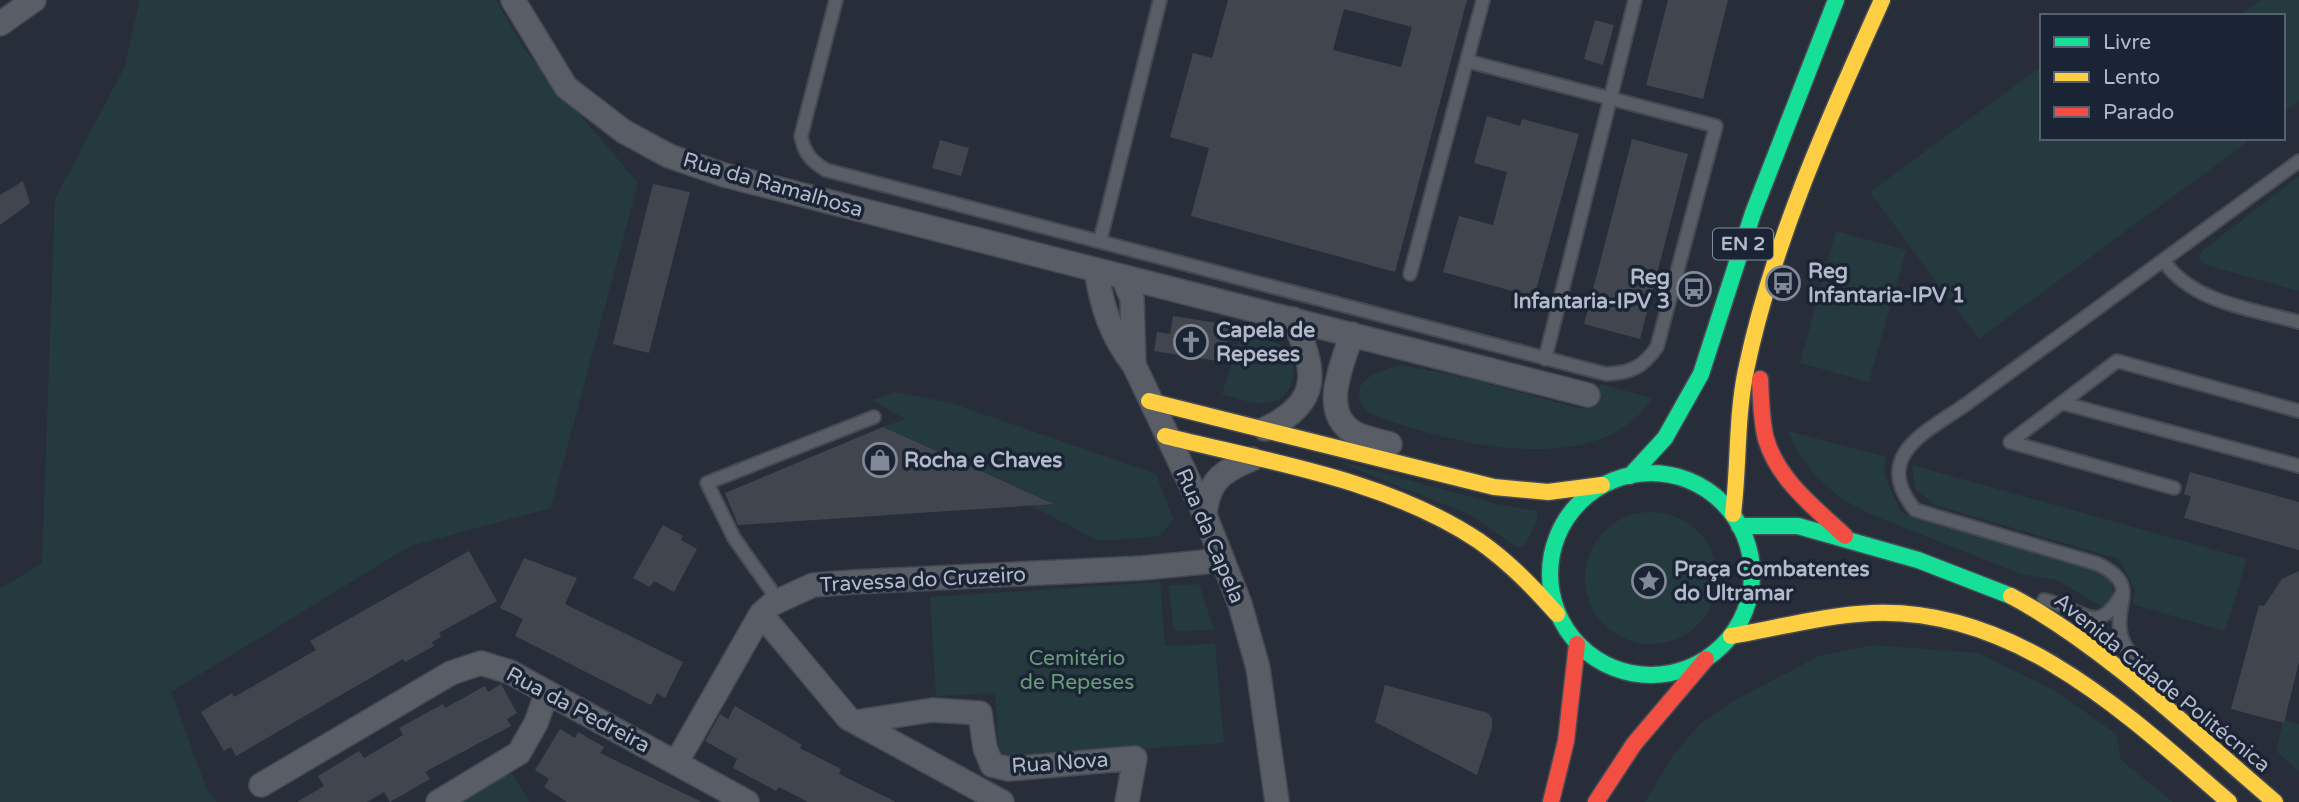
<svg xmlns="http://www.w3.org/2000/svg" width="2299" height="802" font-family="'Varela Round',sans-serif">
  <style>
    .green { fill: #253a3f }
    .building { fill: #40454e; fill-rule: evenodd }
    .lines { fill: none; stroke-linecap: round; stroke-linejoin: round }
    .lane-casing { stroke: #454951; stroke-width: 16 }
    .street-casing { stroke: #454951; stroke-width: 26 }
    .fast-casing { stroke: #464b55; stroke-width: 19 }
    .slow-casing { stroke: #464b55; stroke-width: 19 }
    .jam-casing { stroke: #464b55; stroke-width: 19 }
    .lane { stroke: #595d66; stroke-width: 12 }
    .street { stroke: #595d66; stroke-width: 23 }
    .fast { stroke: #16e098; stroke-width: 16 }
    .slow { stroke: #ffcf43; stroke-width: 16 }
    .jam { stroke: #f24e42; stroke-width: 16 }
    .labels { text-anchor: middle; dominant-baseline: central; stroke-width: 7; stroke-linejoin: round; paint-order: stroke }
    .shield { fill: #1b2434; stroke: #858d9d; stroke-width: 2 }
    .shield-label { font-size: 19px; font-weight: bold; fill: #b2baca }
    .street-label { font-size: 21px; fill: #b2baca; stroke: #1b2434 }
    .poi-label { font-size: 21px; font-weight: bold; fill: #b2baca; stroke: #1b2434; text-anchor: start }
    .park-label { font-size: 21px; fill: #679d76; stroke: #1b2434 }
  </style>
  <rect width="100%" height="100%" fill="#282e39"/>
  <path class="green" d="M140 0H496L525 50 638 183 551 508 410 546 171 692 207 790 217 802H0V589L42 563 55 199 124 68Z
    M2261 0H2299V101L2283 113V16H2239Z
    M2042 66V138H2244L2247 142 1979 339 1870 192Z
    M2299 176V291L2206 265 2199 259 2202 251Z
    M1836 231 1906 250 1869 382 1800 363Z
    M1241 335C1252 338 1267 339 1278 344 1301 355 1297 392 1275 401 1259 408 1238 398 1222 394Z
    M1402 365 1470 379 1581 409 1593 404 1600 384 1652 398C1599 483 1445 443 1369 413 1341 382 1378 371 1402 365Z
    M895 392 951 403 1156 474 1173 519 1160 536 1099 541 1030 505 1052 503 883 427 905 419 872 400Z
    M1788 431 1886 457 1884 474 1901 512C1947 535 2085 551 2112 582L2114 594 2107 604 2101 606 2056 580 2021 574 1872 515 1840 498 1816 476 1796 449Z
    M1334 460 1497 504 1537 511V522L1523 547H1516L1471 515Z
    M1912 465 2247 559 2225 631 2132 604 2135 590 2119 559 1935 505 1915 489Z
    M1585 578a66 66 0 1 1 132 0a66 66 0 1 1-132 0Z
    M1160 582 1165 646 1215 644 1224 743 1000 758 995 693 936 696 930 597Z
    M1199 584 1214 630 1177 631 1173 627 1169 586Z
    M1873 645 1978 653 2054 690 2116 734 2121 760 2173 802H1645L1675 753 1698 726 1733 701 1819 656Z
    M2284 720 2299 724V771L2276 751Z
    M512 773 529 802H460V801Z"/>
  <path class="building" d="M1228 0H1467L1395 272 1191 216 1209 148 1170 137 1193 53 1212 58ZM1344 9 1412 27 1401 67 1333 50Z
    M1668 0H1728L1703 99 1646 85Z
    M1595 20 1614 25 1603 65 1584 59Z
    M1487 116 1520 126 1522 119 1579 134 1534 297 1443 272 1459 216 1493 225 1507 172 1474 163Z
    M1632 139 1688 154 1640 339 1584 324Z
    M940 140 969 148 961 176 932 168Z
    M23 181 30 203 0 225V195Z
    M653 184 690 192 649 353 613 344Z
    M1173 316 1230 325 1224 362 1154 351 1157 332 1170 334Z
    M883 427 1054 504 738 525 725 493Z
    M2190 472 2299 502V550L2184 518 2191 497 2184 494Z
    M663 525 683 536 681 540 697 549 674 592 654 581 650 587 633 578Z
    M469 551 497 601 439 633 441 637 432 642 434 646 405 662 403 659 236 756 231 747 224 751 201 712 232 693 234 697 316 650 310 641Z
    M524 558 577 578 565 604 683 662 665 698 657 693 651 705 515 636 523 619 500 608Z
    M2299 571V662L2284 723 2231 709 2259 605 2264 606 2282 579Z
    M501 684 517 713 507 719 511 726 425 772 430 779 390 802 384 792 367 802H297L324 786 318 776 359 751 364 758 403 735 399 728 443 704 445 708 485 686 488 692Z
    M1385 685 1488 713 1492 718V728L1477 775 1375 722Z
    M735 706 802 745 800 748 841 769 839 774 896 802H808L779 787 776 791 733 768 737 759 705 741 720 714 728 719Z
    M560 729 575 738 578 732 604 747 600 753 702 802H567L544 787 549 779 535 770Z"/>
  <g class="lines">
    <g class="lane-casing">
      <path id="lane" d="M836 0 801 136C804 153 811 161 826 170L1606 374C1631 373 1643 367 1657 347L1716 126 1467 61
        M1100 241 1160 0
        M2163 260C2192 303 2252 309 2299 322
        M1410 274 1483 0
        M1545 359 1635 0
        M2062 403 2299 466
        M2174 488 2010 442 2117 361 2299 411
        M778 600 734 538 707 483 874 417
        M2044 600C2085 608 2096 640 2123 592
        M2150 675C2139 664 2125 650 2121 635 2113 603 2142 586 2098 564L1915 510C1871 456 1926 432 1965 405L2299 161"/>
    </g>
    <g class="street-casing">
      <path id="street" d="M513 0 566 87 623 131 669 156 724 175 1588 395
        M0 24 34 0
        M1096 270C1102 307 1111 336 1134 365
        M1123 277 1132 299 1134 365 1205 515 1240 604 1258 668 1277 802
        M1352 334C1343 363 1319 411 1353 432 1363 438 1379 441 1390 444
        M1265 429C1323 402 1316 370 1293 319
        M1205 515C1208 481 1222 471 1252 459
        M761 614 848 718 1002 802
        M856 722 932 710 980 713 985 748 992 765 1009 769 1135 758 1127 802
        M676 763 761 614 772 604 813 585 854 582 1142 568 1205 562 1221 555
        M261 785 451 673 481 663 510 672 747 802
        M438 802 519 753 536 723 547 692"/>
    </g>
    <g class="fast-casing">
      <path id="fast" d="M1550 574a101 101 0 1 1 202 0a101 101 0 1 1-202 0Z
        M1630 476 1665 438 1701 374 1753 213 1836 0
        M1739 526H1798L1918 560 2011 596"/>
    </g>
    <g class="slow-casing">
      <path id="slow" d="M1149 401 1494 487 1548 492 1602 485
        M1165 436C1269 462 1388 480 1479 541 1509 562 1533 587 1557 614
        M1733 514C1739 466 1736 418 1746 370 1773 241 1828 120 1882 0
        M2011 596C2103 645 2195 734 2275 802
        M1731 636C1778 628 1825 615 1872 613 2016 607 2128 715 2229 802"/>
    </g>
    <g class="jam-casing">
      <path id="jam" d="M1760 379C1761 399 1761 420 1766 439 1778 480 1815 508 1845 536
        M1551 802 1566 741 1577 644
        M1596 802 1634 744 1706 659"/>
    </g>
    <use href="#lane" class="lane"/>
    <use href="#street" class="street"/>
    <use href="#fast" class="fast"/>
    <use href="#slow" class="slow"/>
    <use href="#jam" class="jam"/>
  </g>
  <defs>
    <g id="bus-ring" transform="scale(1.75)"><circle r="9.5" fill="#1b2434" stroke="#828997" stroke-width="1.5"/><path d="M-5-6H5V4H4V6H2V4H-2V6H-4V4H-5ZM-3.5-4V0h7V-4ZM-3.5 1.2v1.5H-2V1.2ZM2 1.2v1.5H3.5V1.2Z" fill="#828997"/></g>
    <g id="church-ring" transform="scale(1.75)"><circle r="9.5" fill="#1b2434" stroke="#828997" stroke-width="1.5"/><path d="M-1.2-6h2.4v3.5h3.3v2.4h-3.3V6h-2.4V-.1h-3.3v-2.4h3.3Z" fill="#828997"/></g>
    <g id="shop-ring" transform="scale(1.75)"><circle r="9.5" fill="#1b2434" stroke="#828997" stroke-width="1.5"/><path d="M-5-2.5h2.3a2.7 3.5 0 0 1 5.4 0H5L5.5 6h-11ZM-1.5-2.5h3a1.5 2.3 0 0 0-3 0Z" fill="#828997"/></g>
    <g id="sight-ring" transform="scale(1.75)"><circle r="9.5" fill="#1b2434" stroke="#828997" stroke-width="1.5"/><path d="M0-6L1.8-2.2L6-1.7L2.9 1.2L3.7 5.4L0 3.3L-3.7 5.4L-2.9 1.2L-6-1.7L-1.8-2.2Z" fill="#828997"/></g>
  </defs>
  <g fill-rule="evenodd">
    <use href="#bus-ring" x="1783" y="283"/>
    <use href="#bus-ring" x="1694" y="289"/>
    <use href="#church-ring" x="1191" y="342"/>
    <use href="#shop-ring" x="880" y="460"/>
    <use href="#sight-ring" x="1649" y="581"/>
  </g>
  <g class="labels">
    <rect class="shield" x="1713" y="228.5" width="60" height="31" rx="5"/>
    <g class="shield-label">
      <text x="1743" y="244">EN 2</text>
    </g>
    <g class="street-label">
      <text transform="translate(773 185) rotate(16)">Rua da Ramalhosa</text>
      <text transform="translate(1210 536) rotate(67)">Rua da Capela</text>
      <text transform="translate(923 580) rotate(-3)">Travessa do Cruzeiro</text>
      <text transform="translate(2162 683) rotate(39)">Avenida Cidade Politécnica</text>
      <text transform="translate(578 710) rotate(28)">Rua da Pedreira</text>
      <text transform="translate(1060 763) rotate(-4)">Rua Nova</text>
    </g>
    <g class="poi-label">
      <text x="1808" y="271">Reg<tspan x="1808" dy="24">Infantaria-IPV 1</tspan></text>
      <text x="1670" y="277" text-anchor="end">Reg<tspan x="1670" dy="24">Infantaria-IPV 3</tspan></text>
      <text x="1216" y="330">Capela de<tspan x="1216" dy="24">Repeses</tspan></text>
      <text x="904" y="460">Rocha e Chaves</text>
      <text x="1674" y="569">Praça Combatentes<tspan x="1674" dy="24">do Ultramar</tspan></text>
    </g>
    <g class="park-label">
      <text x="1077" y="658">Cemitério<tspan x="1077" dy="24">de Repeses</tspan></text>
    </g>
  </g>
  <rect x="2040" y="14" width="245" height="126" fill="#1b2434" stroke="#576070" stroke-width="2"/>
  <rect x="2054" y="37" width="35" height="10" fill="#16e098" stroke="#576070" stroke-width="2"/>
  <text x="2103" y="49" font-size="21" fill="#b2baca">Livre</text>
  <rect x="2054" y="72" width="35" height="10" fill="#ffcf43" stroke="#576070" stroke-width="2"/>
  <text x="2103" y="84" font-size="21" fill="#b2baca">Lento</text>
  <rect x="2054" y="107" width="35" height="10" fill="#f24e42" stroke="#576070" stroke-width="2"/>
  <text x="2103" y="119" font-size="21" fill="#b2baca">Parado</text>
</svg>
